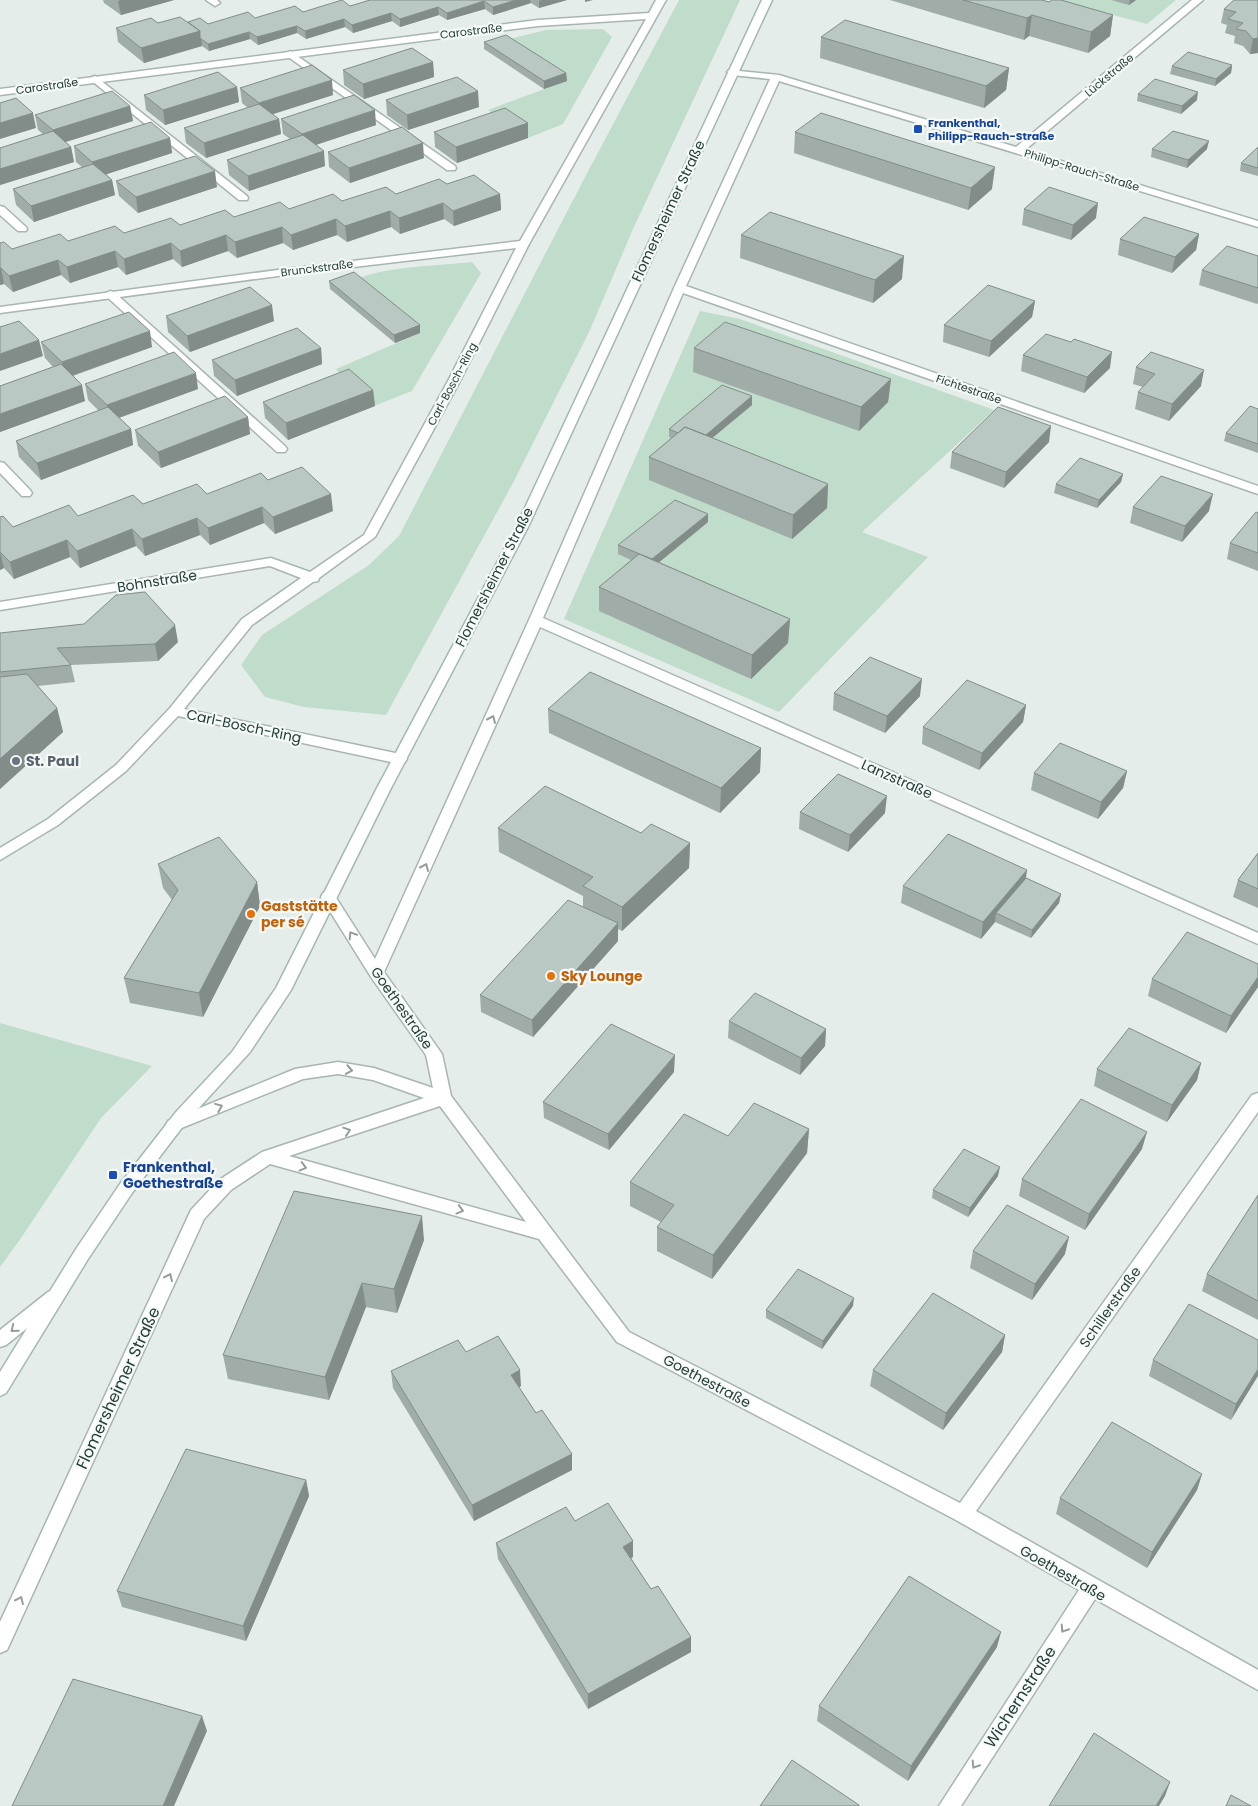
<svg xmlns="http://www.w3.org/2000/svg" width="1258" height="1806" font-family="Poppins,sans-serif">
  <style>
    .green { fill: #c0dcca }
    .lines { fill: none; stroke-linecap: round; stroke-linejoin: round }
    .lane-casing { stroke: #a8b5b1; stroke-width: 3 }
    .street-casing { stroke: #a8b5b1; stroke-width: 3 }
    .secondary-casing { stroke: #a4b8b3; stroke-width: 3 }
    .lane { fill: #fff; fill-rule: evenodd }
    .street { fill: #fff; fill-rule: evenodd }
    .secondary { fill: #fff; fill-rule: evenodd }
    .wall { fill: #a0aca8 }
    .shaded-wall { fill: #828c88 }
    .building { fill: #bac8c3; stroke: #828c88 }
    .oneway { stroke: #929e9c }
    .transit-dot { fill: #1a4fb4; stroke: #f5faf8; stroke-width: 2 }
    .worship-dot { fill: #6b7280; stroke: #f5faf8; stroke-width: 2 }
    .food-dot { fill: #e8710a; stroke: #f5faf8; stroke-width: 2 }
    .labels { text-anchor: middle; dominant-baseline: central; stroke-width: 4.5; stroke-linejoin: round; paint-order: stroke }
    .far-street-label { font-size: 11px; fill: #253e39; stroke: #f5faf8 }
    .far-transit-label { font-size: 11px; font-weight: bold; fill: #164399; stroke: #f5faf8; text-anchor: start }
    .street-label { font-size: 14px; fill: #253e39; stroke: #f5faf8 }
    .worship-label { font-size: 14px; font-weight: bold; fill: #5b616d; stroke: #f5faf8; text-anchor: start }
    .food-label { font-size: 14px; font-weight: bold; fill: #c56008; stroke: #f5faf8; text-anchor: start }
    .transit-label { font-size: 14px; font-weight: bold; fill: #164399; stroke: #f5faf8; text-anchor: start }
    .near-street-label { font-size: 16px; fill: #253e39; stroke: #f5faf8 }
  </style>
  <rect width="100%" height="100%" fill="#e5edea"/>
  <path class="green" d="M679 0H740L633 229 590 330 513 483 386 715 304 707 265 697 241 665 262 635 369 565 399 536 584 179Z
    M1057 0H1176L1147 24Z
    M603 29 612 37 563 124 528 138 488 110 566 81 509 39 546 30Z
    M472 262 481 273 412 391 374 406 350 386 336 369 420 333 355 280C385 266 437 266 472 262Z
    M700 311 740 319 994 410 862 532 928 557 779 712 564 619Z
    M0 1023 152 1066 101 1118 19 1241 0 1267Z"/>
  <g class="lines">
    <g class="lane-casing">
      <path id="lane" d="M206 0H217L220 3 215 6Z
        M290 51 455 166 456 168 455 170H447L287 56 285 54Z
        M95 76 247 196 248 198 247 200H239L92 81V77Z
        M0 206 4 207 26 227 27 229 26 231H18L0 215Z
        M110 291 114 292 285 446 287 449 285 452H277L106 296 104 294Z
        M0 462 4 463 30 490 32 493 30 496H22L0 473Z"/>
    </g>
    <g class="street-casing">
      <path id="street" d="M656 0H666L529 244 460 381 375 537 319 578 318 581 313 582 252 625 184 709 400 754 405 756 407 759 405 762 400 764 178 716 126 771 58 825 0 860V848L48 819 116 765 170 708 242 619 301 578 270 566 0 610V602L271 558 310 572 364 535 448 381 516 248 285 275 0 313V307L285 269 520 241 646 19 538 26 0 95V89L538 20 649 13Z
        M1192 0H1203L1025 150 1258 221V227L779 81 686 286 1258 486V494L683 293 543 618 1258 933V944L540 627 384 972 442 1054 451 1096 629 1332 960 1503 1252 1095 1258 1093V1112L976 1511 1258 1670V1690L1095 1599 961 1806H939L1079 1590 956 1520 617 1342 539 1239 270 1164 231 1190 204 1219 7 1650 0 1653V1622L191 1210 219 1180 262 1152 424 1098 373 1080 338 1074 303 1079 174 1131 168 1129 166 1125 168 1121 295 1069 338 1062 374 1068 433 1088 426 1055 371 977 321 897 323 893 328 892 333 893 375 959 529 620 674 288 770 79 732 75 727 72 729 70 779 75 1016 147ZM440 1106 526 1222 289 1156Z
        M54 1290 60 1292 63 1297 60 1302 6 1345 0 1347V1330L48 1292Z"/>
    </g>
    <g class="secondary-casing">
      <path id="secondary" d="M762 0H772L528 527 390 790 291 990 250 1052 187 1121 132 1193 88 1259 6 1393 0 1396V1372L76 1249 120 1184 176 1112 232 1052 276 988 376 790 516 527Z"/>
    </g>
    <use href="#lane" class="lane"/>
    <use href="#street" class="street"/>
    <use href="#secondary" class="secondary"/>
  </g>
  <path class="wall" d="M103 0H174L121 15 104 3Z
    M370 0H567L539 8 531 3 493 15 485 9 447 20 439 15 400 27 392 21 353 33 345 27 306 39 297 33 258 45 250 39 209 51 202 46 144 63 118 42 116 28 158 23 188 22 208 24 350 6Z
    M890 0H1042L1113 15 1110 36 1088 53 1029 36 1024 40Z
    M1111 0H1136L1129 5Z
    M1258 0V53L1250 54 1243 46 1234 43 1235 36 1225 33 1227 25 1221 23 1224 9Z
    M821 37 1009 68 1006 90 984 108 820 58Z
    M484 42 566 73 567 81 544 89 484 49Z
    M433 62 434 77 364 99 344 85 343 70Z
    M1232 65 1231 73 1215 86 1170 74 1172 66Z
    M237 87 239 102 165 125 146 110 144 95Z
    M240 88 333 95 272 114 279 119 281 134 206 158 186 143 184 128 248 108 242 103Z
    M1138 94 1197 100 1181 114 1137 101Z
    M386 100 479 107 408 130 387 115Z
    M130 106 133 121 65 142 71 147 74 162 0 185V148L43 134 38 130 35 115Z
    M281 119 376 125 316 145 325 166 249 191 229 175 227 160 290 139 283 134Z
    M528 123V138L457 163 435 147 434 132Z
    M795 132 992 189 968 210 794 153Z
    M170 138 172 153 106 174 112 180 115 195 34 222 16 205 13 189 82 167 76 162 74 146Z
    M1258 147V176L1240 171 1241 163Z
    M1152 149H1207L1187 168 1151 157Z
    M328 152 424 158 350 183 329 167Z
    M116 181 217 187 138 213 119 196Z
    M447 184 500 194 501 210 454 226 444 219 400 234 391 227 347 242 337 235 293 250 283 243 237 258 228 251 182 267 173 259 126 275 118 267 70 283 61 275 13 292 4 284 0 285V243L12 249 396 194Z
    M1024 209 1096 218 1071 240 1022 225Z
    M1199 234 1196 250 1172 273 1118 255 1120 239Z
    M741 235 902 279 873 303 740 258Z
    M1258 256V303L1257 304 1199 285 1202 270Z
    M329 281 420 325V333L395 343 330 289Z
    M1035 301 1032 317 989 357 943 342 944 325Z
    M166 316 274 321 190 352 168 332Z
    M41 342 152 347 73 376 85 401 0 432V386L53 367 45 358Z
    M321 348 322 364 237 396 214 376 212 360Z
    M694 348 891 379 888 402 859 431 693 372Z
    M1023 355 1110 368 1084 393 1021 371Z
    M1136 367 1201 386 1169 421 1135 409 1138 392 1143 387 1133 384Z
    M85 384 198 389 119 418 131 429 133 445 41 480 19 457 16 441 99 411 88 400Z
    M373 390 375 406 288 440 265 418 263 402Z
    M752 405 712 438 828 484 827 508 792 539 649 480V457L671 438 669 437V429Z
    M1258 409V453L1224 441 1226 433Z
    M248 417 250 434 161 468 138 446 135 430Z
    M1049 442 1004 488 950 468 952 452Z
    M1123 474 1121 482 1097 508 1054 493 1056 484Z
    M268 480 333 511 275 534 264 523 210 545 200 535 145 556 136 546 80 568 70 557 14 579 4 568 0 570V517L13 527 207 494Z
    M1133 507 1209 511 1182 542 1130 523Z
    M1258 513V571L1227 559 1230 543Z
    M708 522 659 562 790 619 788 643 751 679 599 611V587L631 560 618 554V545Z
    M0 633 178 642 158 661 71 665 75 682 38 686 57 708 63 732 0 789Z
    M834 693 920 696 885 733 833 710Z
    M1026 705 1023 722 979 770 922 744 923 727Z
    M548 709 761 748 760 772 720 813 549 733Z
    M1127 771 1123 788 1098 819 1031 790 1034 773Z
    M800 812 885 813 848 852 799 829Z
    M498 828 641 833 690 843 689 868 622 931 618 929V941L533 1037 481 1012 480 995 583 907V896L499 852Z
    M1258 853V908L1233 897 1238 880Z
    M158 864 257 882 260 906 203 1017 130 1003 124 978 172 900 163 888Z
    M1027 870 1026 878 1061 894 1059 903 1031 938 995 922 981 939 901 903 903 886Z
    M1258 964V987L1226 1033 1148 996 1152 979Z
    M729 1021 826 1029 825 1046 800 1075 728 1038Z
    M1201 1063 1197 1080 1167 1122 1094 1086 1097 1069Z
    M674 1072 609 1150 544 1118 543 1102Z
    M809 1129 807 1153 712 1279 657 1251V1227L661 1222 630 1206V1182L728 1136Z
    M1142 1149 1085 1230 1019 1196 1022 1179Z
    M998 1176 968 1217 932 1198 933 1190Z
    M1258 1195V1320L1202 1291 1207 1274Z
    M424 1240 397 1313 366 1307 329 1400 228 1379 223 1355Z
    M973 1251 1065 1254 1032 1300 970 1268Z
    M853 1306 822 1349 766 1318V1310Z
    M1005 1335 1002 1352 943 1430 870 1386 873 1370Z
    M1258 1340 1231 1420 1149 1376 1153 1360Z
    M466 1352 521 1386 519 1387 536 1413 572 1454V1470L474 1521 393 1388 391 1371Z
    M1202 1474 1197 1490 1147 1568 1056 1514 1060 1498Z
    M306 1480 309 1496 246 1641 122 1607 117 1591Z
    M575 1521 633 1541V1557L631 1558 651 1589 691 1637V1652L588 1709 498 1559 496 1543Z
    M997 1647 908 1781 817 1721 819 1706Z"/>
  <path class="shaded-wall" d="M121 0H174L121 15 118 1Z
    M516 0H530L531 3 493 15V7Z
    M542 0H567L539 8V1Z
    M585 0H593L585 2Z
    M1130 0H1136L1129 5Z
    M484 1 485 9 447 20V13Z
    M438 7 439 15 400 27V19Z
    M391 13 392 21 353 33 352 25Z
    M1032 15 1029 36 1024 40 1027 18Z
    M1113 15 1110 36 1088 53 1091 32Z
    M344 19 345 27 306 39 305 31Z
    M297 26V33L258 45 257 37Z
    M200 31 202 46 144 63 141 48Z
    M249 32 250 39 209 51 208 44Z
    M1258 38V53L1250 54 1253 39Z
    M433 62 434 77 364 99 363 84Z
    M1232 65 1231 73 1215 86 1216 79Z
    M1009 68 1006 90 984 108 986 86Z
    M566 73 567 81 544 89V81Z
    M332 80 333 95 261 118 259 103Z
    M237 87 239 102 165 125 163 110Z
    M478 91 479 107 408 130 407 115Z
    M1198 92 1197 100 1181 114 1182 106Z
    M130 106 133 121 56 145 53 130Z
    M375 110 376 125 303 149 302 134Z
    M33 113 36 128 0 139V123Z
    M279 119 281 134 206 158 204 143Z
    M528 123V138L457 163 456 147Z
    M170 138 172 153 95 178 92 162Z
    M1209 141 1207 149 1187 168 1188 160Z
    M423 143 424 158 350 183 349 168Z
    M71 147 74 162 0 185V169Z
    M324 151 325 166 249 191 248 176Z
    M995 167 992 189 968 210 971 188Z
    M215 171 217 187 138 213 136 197Z
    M112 180 115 195 34 222 31 206Z
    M500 194 501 210 454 226 453 211Z
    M443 203 444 219 400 234 399 218Z
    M1098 203 1096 218 1071 240 1073 225Z
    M390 211 391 227 347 242 345 226Z
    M336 219 337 235 293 250 291 235Z
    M282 227 283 243 237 258 235 242Z
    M1199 234 1196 250 1172 273 1175 257Z
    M226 235 228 251 182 267 180 251Z
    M171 243 173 259 126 275 124 259Z
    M115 251 118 267 70 283 67 267Z
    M904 256 902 279 873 303 875 280Z
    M58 260 61 275 13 292 9 276Z
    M0 268H1L4 284 0 285Z
    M1035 301 1032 317 989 357 991 341Z
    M272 305 274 321 190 352 187 336Z
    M420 325V333L395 343 394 335Z
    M150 331 152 347 65 378 62 362Z
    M39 340 43 356 0 371V354Z
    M321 348 322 364 237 396 235 380Z
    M1112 352 1110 368 1084 393 1087 377Z
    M1204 370 1201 386 1169 421 1172 404Z
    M196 373 198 389 110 421 107 405Z
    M891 379 888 402 859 431 861 407Z
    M82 385 85 401 0 432V414Z
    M373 390 375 406 288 440 286 423Z
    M752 396V405L699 449V441Z
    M248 417 250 434 161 468 158 452Z
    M1051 426 1049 442 1004 488 1006 472Z
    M131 429 133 445 41 480 37 463Z
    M1123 474 1121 482 1097 508 1099 500Z
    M828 484 827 508 792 539 793 515Z
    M331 494 333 511 275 534 273 517Z
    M1213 494 1209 511 1182 542 1185 526Z
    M262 507 264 523 210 545 208 528Z
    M708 514V522L651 569V560Z
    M197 518 200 535 145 556 142 539Z
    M132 529 136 546 80 568 77 551Z
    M67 540 70 557 14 579 10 562Z
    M0 552 4 568 0 570Z
    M790 619 788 643 751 679 752 655Z
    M175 625 178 642 158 661 155 644Z
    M922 679 920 696 885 733 887 716Z
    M1026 705 1023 722 979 770 982 753Z
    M57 708 63 732 0 789V759Z
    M761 748 760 772 720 813 721 788Z
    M1127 771 1123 788 1098 819 1101 802Z
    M887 796 885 813 848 852 850 835Z
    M690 843 689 868 622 931V907Z
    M1027 870 1024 887 996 913 995 922 981 939 983 922Z
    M257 882 260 906 203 1017 199 993Z
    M1061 894 1059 903 1031 938 1032 930Z
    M618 923V941L533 1037 532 1020Z
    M1258 977V987L1226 1033 1231 1016Z
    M826 1029 825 1046 800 1075 801 1058Z
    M675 1055 674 1072 609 1150 608 1134Z
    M1201 1063 1197 1080 1167 1122 1172 1105Z
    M809 1129 807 1153 712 1279 713 1255Z
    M1147 1132 1142 1149 1085 1230 1089 1214Z
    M1000 1167 998 1176 968 1217 970 1208Z
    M422 1216 424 1240 397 1313 394 1289Z
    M1069 1237 1065 1254 1032 1300 1035 1284Z
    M362 1283 366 1307 329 1400 325 1377Z
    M854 1298 853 1306 822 1349 823 1341Z
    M1005 1335 1002 1352 943 1430 946 1413Z
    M1258 1369V1376L1231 1420 1236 1404Z
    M520 1370 521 1386 512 1391 511 1375Z
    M572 1454V1470L474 1521 472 1505Z
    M1202 1474 1197 1490 1147 1568 1152 1552Z
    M306 1480 309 1496 246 1641 243 1626Z
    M633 1541V1557L623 1563V1547Z
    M1001 1632 997 1647 908 1781 911 1766Z
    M691 1637V1652L588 1709V1694Z
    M202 1716 207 1731 174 1806H163Z
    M1170 1782 1165 1796 1159 1806H1156Z"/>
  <path class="building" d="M342 0 350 6 370 0H516L493 7 484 1 447 13 438 7 400 19 391 13 352 25 344 19 305 31 297 26 257 37 249 32 208 44 200 38V31L188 22 200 18 208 24 248 12 255 18 295 6 303 12Z
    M963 0H1042L1049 2 1052 0H1061L1113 15 1091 32 1032 15 1027 18Z
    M1234 0H1258V38L1253 39 1246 31 1236 29 1243 23 1228 19 1236 12 1224 9Z
    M180 17 200 31 141 48 116 28 151 18 158 23Z
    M845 20 1009 68 986 86 821 37Z
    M506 35 566 73 544 81 484 42Z
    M412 48 433 62 363 84 343 70Z
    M1188 52 1232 65 1216 79 1172 66Z
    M312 65 332 80 259 103 240 88Z
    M218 72 237 87 163 110 144 95Z
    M457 77 478 91 407 115 386 100Z
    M1155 79 1198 92 1182 106 1138 94Z
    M112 91 130 106 53 130 35 115Z
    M354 95 375 110 302 134 281 119Z
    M16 98 33 113 0 123V103Z
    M259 104 279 119 204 143 184 128Z
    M505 108 528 123 456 147 434 132Z
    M821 113 995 167 971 188 795 132Z
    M151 122 170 138 92 162 74 146Z
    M402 127 423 143 349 168 328 152Z
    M53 131 71 147 0 169V148Z
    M1173 131 1209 141 1188 160 1152 149Z
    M303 135 324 151 248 176 227 160Z
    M1258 147V168L1241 163Z
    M195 156 215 171 136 197 116 181Z
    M93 164 112 180 31 206 13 189Z
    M474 175 500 194 453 211 443 203 399 218 390 211 345 226 336 219 291 235 282 227 235 242 226 235 180 251 171 243 124 259 115 251 67 267 58 260 9 276 1 268H0V243L4 242 12 249 60 234 68 241 115 226 124 233 171 218 180 225 225 210 234 217 280 202 289 209 333 194 342 201 386 187 396 194 439 179 447 184Z
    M1049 187 1098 203 1073 225 1024 209Z
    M770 212 904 256 875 280 741 235Z
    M1144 217 1199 234 1175 257 1120 239Z
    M1227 246 1258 256V288L1202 270Z
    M354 272 420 325 394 335 329 281Z
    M988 285 1035 301 991 341 944 325Z
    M250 287 272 305 187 336 166 316Z
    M129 312 150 331 62 362 41 342Z
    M19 321 39 340 0 354V327Z
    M725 322 891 379 861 407 694 348Z
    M297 328 321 348 235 380 212 360Z
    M1046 334 1071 342 1074 339 1112 352 1087 377 1023 355Z
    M174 352 196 373 107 405 85 384Z
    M1151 352 1204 370 1172 404 1138 392 1155 374 1136 367Z
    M61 364 82 385 0 414V386Z
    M349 369 373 390 286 423 263 402Z
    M722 385 752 396 706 435 685 427 678 433 669 429Z
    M225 396 248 417 158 452 135 430Z
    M1250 406 1258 409V444L1226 433Z
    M108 407 131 429 37 463 16 441Z
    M998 407 1051 426 1006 472 952 452Z
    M685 427 828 484 793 515 649 457Z
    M1080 458 1123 474 1099 500 1056 484Z
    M302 467 331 494 273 517 262 507 208 528 197 518 142 539 132 529 77 551 67 540 10 562 0 552V517L3 516 13 527 69 505 78 516 133 495 143 504 197 484 207 494 261 473 268 480Z
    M1161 476 1213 494 1185 526 1133 507Z
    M675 500 708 514 652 559 618 545Z
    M1256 512 1258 513V553L1230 543Z
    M639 554 790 619 752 655 599 587Z
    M145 592 175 625 155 644 57 648 71 665 0 672V633L84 624 116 595Z
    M870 657 922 679 887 716 834 693Z
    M590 672 761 748 721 788 548 709Z
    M27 674 57 708 0 759V677Z
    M967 680 1026 705 982 753 923 727Z
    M1060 743 1127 771 1101 802 1034 773Z
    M838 774 887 796 850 835 800 812Z
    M545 786 641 833 651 824 690 843 622 907 583 886 593 877 498 828Z
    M948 834 1027 870 983 922 903 886Z
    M219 837 257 882 199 993 124 978 178 890 158 864Z
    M1258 853V889L1238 880Z
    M1026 878 1061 894 1032 930 996 913Z
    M568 900 618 923 532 1020 480 995Z
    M1187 932 1258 964V977L1231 1016 1152 979Z
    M755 993 826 1029 801 1058 729 1021Z
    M611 1024 675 1055 608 1134 543 1102Z
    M1129 1028 1201 1063 1172 1105 1097 1069Z
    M1081 1099 1147 1132 1089 1214 1022 1179Z
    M754 1103 809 1129 713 1255 657 1227 674 1205 630 1182 684 1114 728 1136Z
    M964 1149 1000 1167 970 1208 933 1190Z
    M294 1191 422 1216 394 1289 362 1283 325 1377 223 1355Z
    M1258 1195V1301L1207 1274Z
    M1007 1205 1069 1237 1035 1284 973 1251Z
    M798 1269 854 1298 823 1341 766 1310Z
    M933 1293 1005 1335 946 1413 873 1370Z
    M1189 1304 1258 1340V1369L1236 1404 1153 1360Z
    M498 1336 520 1370 511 1375 536 1413 542 1410 572 1454 472 1505 391 1371 458 1340 466 1352Z
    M1112 1422 1202 1474 1152 1552 1060 1498Z
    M186 1449 306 1480 243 1626 117 1591Z
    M608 1503 633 1541 623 1547 651 1589 658 1586 691 1637 588 1694 496 1543 566 1507 575 1521Z
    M909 1576 1001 1632 911 1766 819 1706Z
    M73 1679 202 1716 163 1806H12Z
    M1094 1733 1170 1782 1156 1806H1049Z
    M792 1760 859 1805V1806H760Z
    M1231 1795 1251 1806H1226Z"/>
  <defs><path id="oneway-chevron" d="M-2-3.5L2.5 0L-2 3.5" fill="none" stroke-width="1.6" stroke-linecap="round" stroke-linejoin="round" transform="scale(1.25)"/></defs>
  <g class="oneway">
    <use href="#oneway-chevron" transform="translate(492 719) rotate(-66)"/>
    <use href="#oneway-chevron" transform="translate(425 867) rotate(-66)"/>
    <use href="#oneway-chevron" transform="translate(352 935) rotate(-122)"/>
    <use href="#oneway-chevron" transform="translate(349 1070) rotate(10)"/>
    <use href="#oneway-chevron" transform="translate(219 1107) rotate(-22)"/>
    <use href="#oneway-chevron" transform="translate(347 1131) rotate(-18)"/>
    <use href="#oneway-chevron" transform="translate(303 1167) rotate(15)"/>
    <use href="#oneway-chevron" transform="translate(460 1210) rotate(15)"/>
    <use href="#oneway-chevron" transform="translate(169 1277) rotate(-65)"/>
    <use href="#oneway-chevron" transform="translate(14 1329) rotate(141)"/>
    <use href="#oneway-chevron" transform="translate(20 1600) rotate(-65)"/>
    <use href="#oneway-chevron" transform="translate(1064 1629) rotate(123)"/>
    <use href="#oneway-chevron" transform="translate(975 1765) rotate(123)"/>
  </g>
  <g class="transit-dot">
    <rect x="913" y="124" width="10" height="10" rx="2.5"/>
    <rect x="108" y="1170" width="10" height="10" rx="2.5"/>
  </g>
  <circle class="worship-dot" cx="16" cy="761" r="5"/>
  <g class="food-dot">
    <circle cx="251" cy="914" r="5"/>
    <circle cx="551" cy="976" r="5"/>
  </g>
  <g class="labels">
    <g class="far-street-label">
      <text transform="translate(471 31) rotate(-7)">Carostraße</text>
      <text transform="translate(1109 75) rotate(-40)">Lückstraße</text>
      <text transform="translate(47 86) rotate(-8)">Carostraße</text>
      <text transform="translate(1082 170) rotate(17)">Philipp-Rauch-Straße</text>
      <text transform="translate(317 268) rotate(-7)">Brunckstraße</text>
      <text transform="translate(452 384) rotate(-62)">Carl-Bosch-Ring</text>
      <text transform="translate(969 389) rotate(19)">Fichtestraße</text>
    </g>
    <g class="far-transit-label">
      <text x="928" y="123">Frankenthal,<tspan x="928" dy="13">Philipp-Rauch-Straße</tspan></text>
    </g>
    <g class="street-label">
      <text transform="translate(668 211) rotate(-65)">Flomersheimer Straße</text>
      <text transform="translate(494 577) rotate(-63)">Flomersheimer Straße</text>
      <text transform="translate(157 581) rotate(-9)">Bohnstraße</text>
      <text transform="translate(244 726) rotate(12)">Carl-Bosch-Ring</text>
      <text transform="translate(897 779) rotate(24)">Lanzstraße</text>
      <text transform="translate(402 1008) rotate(55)">Goethestraße</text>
      <text transform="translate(1110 1307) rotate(-55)">Schillerstraße</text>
      <text transform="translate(707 1381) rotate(28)">Goethestraße</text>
      <text transform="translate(1063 1573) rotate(30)">Goethestraße</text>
    </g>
    <g class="worship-label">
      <text x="26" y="761">St. Paul</text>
    </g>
    <g class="food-label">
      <text x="261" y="906">Gaststätte<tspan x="261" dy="16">per sé</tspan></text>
      <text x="561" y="976">Sky Lounge</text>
    </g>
    <g class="transit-label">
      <text x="123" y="1167">Frankenthal,<tspan x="123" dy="16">Goethestraße</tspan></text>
    </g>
    <g class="near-street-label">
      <text transform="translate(118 1388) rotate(-65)">Flomersheimer Straße</text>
      <text transform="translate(1020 1697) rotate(-57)">Wichernstraße</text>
    </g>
  </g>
</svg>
